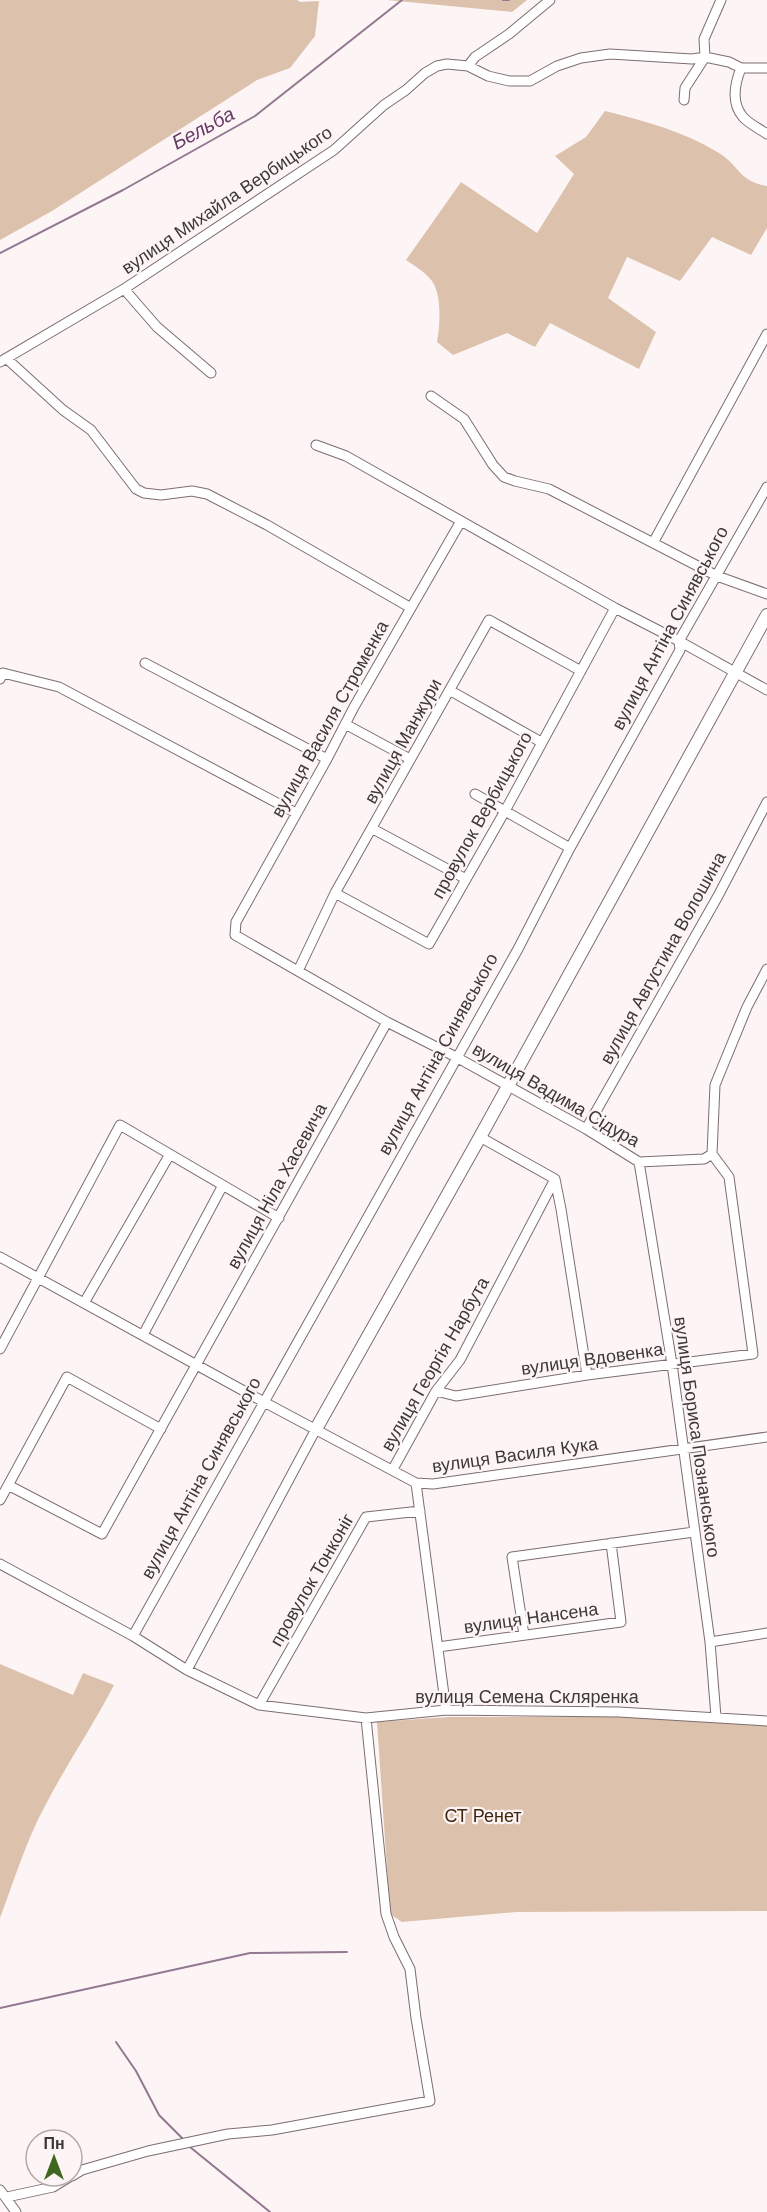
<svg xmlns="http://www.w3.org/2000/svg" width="767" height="2212" font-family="Arial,sans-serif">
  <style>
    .green { fill: #dcc2ad }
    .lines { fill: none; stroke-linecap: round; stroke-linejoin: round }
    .stream { stroke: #927890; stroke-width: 2 }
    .minor-casing { stroke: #7d6d6e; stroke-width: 11 }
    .tertiary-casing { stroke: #7d6d6e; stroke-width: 14 }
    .minor { stroke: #fff; stroke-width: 9 }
    .tertiary { stroke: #fff; stroke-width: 12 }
    .labels { text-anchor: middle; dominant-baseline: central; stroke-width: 4.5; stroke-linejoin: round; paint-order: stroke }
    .street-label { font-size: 18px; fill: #3f3838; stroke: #fdf5f5 }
    .park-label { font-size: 18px; fill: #41260d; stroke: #fdf5f5 }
    .water-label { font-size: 20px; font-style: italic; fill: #683b68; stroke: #fdf5f5 }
  </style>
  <rect width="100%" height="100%" fill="#fdf5f5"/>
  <path class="green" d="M0 0H297L300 2 319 1 315 36 290 68 257 80 52 211 0 240Z
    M387 0H527L512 12Z
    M605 111C645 121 683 131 719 153 740 166 738 181 767 186V228L751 255 712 237 680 281 627 257 608 298 656 332 639 369 550 323 535 347 507 333 453 355 437 342C440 326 442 295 432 281 425 272 415 266 406 260L461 182 537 233 574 174 555 156 586 137Z
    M0 1664 73 1695 83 1673 114 1685C93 1726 66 1765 45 1806 26 1841 14 1881 0 1918Z
    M448 1717H632L767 1725V1911L516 1912 402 1922 390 1914 377 1722Z"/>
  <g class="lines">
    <path class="stream" d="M503 0H509
      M0 253 123 190 255 116 402 0
      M0 2008 250 1953 347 1952
      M116 2042 136 2071 159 2115 183 2139
      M190 2147 270 2212"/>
    <g class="minor-casing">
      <path id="minor" d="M468 66 475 57 509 34 550 0
        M741 68C735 83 731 103 743 117 749 124 760 129 767 134
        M684 100 685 88 705 57 704 39 721 0
        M124 289 157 327 211 373
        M6 358 63 410 91 430 136 489 144 493 161 495 192 491 207 494 267 525 411 608
        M0 362 124 289 334 150 384 105 406 90 425 73 437 66 447 64 468 66 488 76 509 81H530L557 66 581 58 610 54 692 59 705 57 729 62 741 68H767
        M431 396 464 419 493 465 504 477 515 481 549 489 717 576 767 594
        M316 445 346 456 615 608 679 641 767 690
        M461 521 354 707 327 759 236 922 235 935 387 1022 456 1057 586 1129 639 1162 704 1159 712 1154
        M653 543 767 334
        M145 663 327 759
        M0 679 3 673 59 687 296 813
        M451 691 541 742
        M345 724 410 759
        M475 794 570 848
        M373 829 466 879
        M335 893 429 944 505 811 615 608
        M298 971 335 893 489 620 581 671
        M586 1129 718 896 767 802
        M480 1137 555 1179 561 1209 587 1375
        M712 1154 715 1085 747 1007 767 969
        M639 1162 672 1364 710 1642 716 1717
        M0 1257 264 1402 416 1483 433 1484 767 1437
        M84 1303 170 1154
        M143 1335 223 1185
        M0 1349 120 1125 279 1218
        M436 1391 456 1396 587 1375 753 1354 729 1177 712 1154
        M393 1469 436 1391 460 1360 555 1179
        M416 1483 446 1710
        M8 1485 102 1534 387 1022
        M0 1500 67 1377 161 1429
        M0 1564 133 1636 187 1670 259 1705 366 1718 446 1710 619 1712 767 1721
        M524 1635 512 1557 694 1532
        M133 1636 518 949 570 848 680 650 679 641 767 487
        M710 1642 767 1633
        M438 1647 621 1622 611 1543
        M187 1670 316 1429
        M259 1705 366 1517 420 1511
        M72 2176 82 2170 148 2151 228 2134 272 2130 430 2101 416 2018 410 1969 394 1937 386 1914 366 1718
        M0 2190 16 2212
        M7 2197 53 2187 71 2176"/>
    </g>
    <g class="tertiary-casing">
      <path id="tertiary" d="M316 1429 480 1137 767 615"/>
    </g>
    <use href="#minor" class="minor"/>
    <use href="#tertiary" class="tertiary"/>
  </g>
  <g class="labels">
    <g class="street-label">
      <text transform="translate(227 200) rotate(-34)">вулиця Михайла Вербицького</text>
      <text transform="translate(670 628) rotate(-62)">вулиця Антіна Синявського</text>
      <text transform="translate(330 719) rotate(-61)">вулиця Василя Строменка</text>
      <text transform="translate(403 741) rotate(-61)">вулиця Манжури</text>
      <text transform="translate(482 815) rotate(-61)">провулок Вербицького</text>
      <text transform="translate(663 958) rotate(-61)">вулиця Августина Волошина</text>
      <text transform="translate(438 1054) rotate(-61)">вулиця Антіна Синявського</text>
      <text transform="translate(556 1095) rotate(30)">вулиця Вадима Сідура</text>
      <text transform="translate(277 1186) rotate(-61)">вулиця Ніла Хасевича</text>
      <text transform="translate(592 1359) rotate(-8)">вулиця Вдовенка</text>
      <text transform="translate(435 1364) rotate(-60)">вулиця Георгія Нарбута</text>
      <text transform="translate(697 1437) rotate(82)">вулиця Бориса Познанського</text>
      <text transform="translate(515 1455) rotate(-8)">вулиця Василя Кука</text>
      <text transform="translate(201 1478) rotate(-61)">вулиця Антіна Синявського</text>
      <text transform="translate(312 1580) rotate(-60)">провулок Тонконіг</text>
      <text transform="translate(531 1618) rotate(-8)">вулиця Нансена</text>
      <text x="527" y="1697">вулиця Семена Скляренка</text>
    </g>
    <g class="park-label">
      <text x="483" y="1816">СТ Ренет</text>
    </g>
    <g class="water-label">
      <text transform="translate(203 128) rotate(-28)">Бельба</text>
    </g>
  </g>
  <g transform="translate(54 2158)"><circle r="28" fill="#fdf5f5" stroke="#b1a9a9" stroke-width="1.5"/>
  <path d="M0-4.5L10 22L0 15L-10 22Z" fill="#41661f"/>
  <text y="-9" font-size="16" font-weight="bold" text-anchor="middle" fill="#3f3838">Пн</text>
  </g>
</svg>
